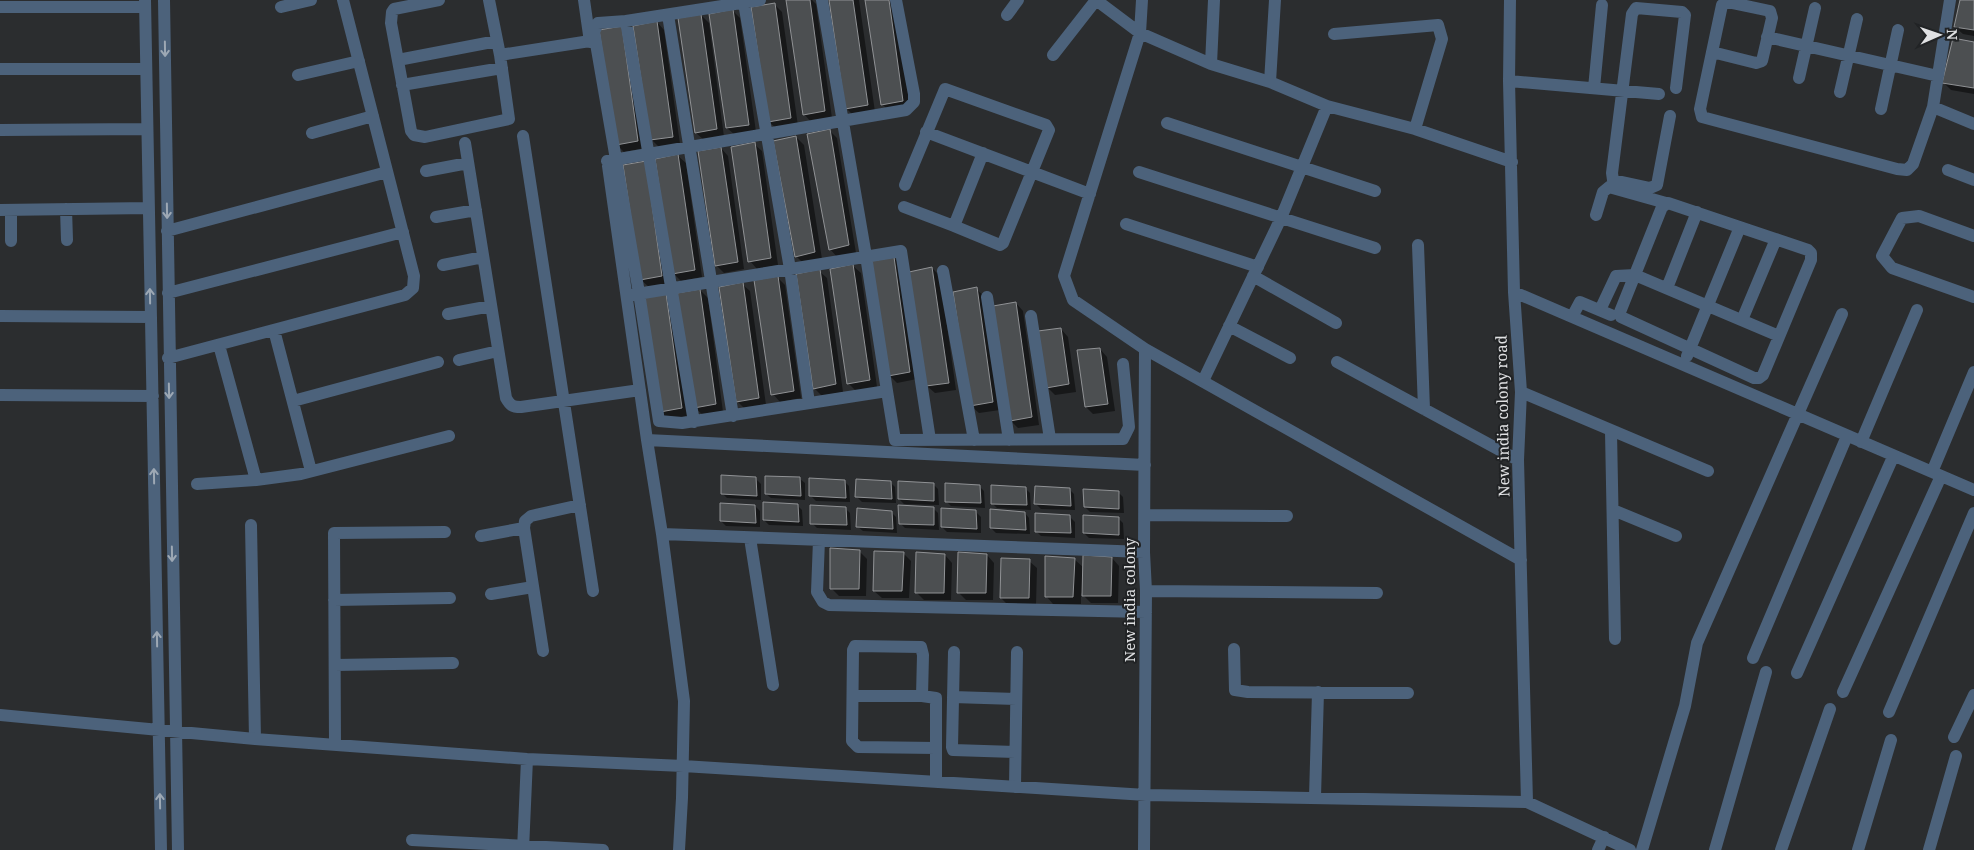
<svg xmlns="http://www.w3.org/2000/svg" width="1974" height="850" font-family="'Noto Serif',serif">
  <style>
    .shadow { fill: #0007 }
    .building { fill: #4c4f51; stroke: #909295 }
    .lines { fill: none; stroke-linecap: round; stroke-linejoin: round }
    .minor { stroke: #4c627b; stroke-width: 12 }
    .oneway { stroke: #9da8b4 }
    .labels { text-anchor: middle; dominant-baseline: central; stroke-width: 4; stroke-linejoin: round; paint-order: stroke }
    .street-label { font-size: 15px; fill: #e0e1e3; stroke: #212325 }
  </style>
  <rect width="100%" height="100%" fill="#2b2d2f"/>
  <path class="shadow" d="M792 0H812L816 4 832 118 811 122 804 114Z
    M831 0H859L875 112 854 116 847 109Z
    M866 0H895L910 108 890 112 882 104Z
    M1961 0H1974V36L1963 34 1955 27Z
    M774 4 782 12 798 126 777 129 769 122Z
    M732 10 740 18 756 132 735 135 727 128Z
    M701 15 709 23 724 137 704 140 696 133Z
    M657 22 664 30 680 144 659 147 652 140Z
    M629 35 645 148 624 152 617 145Z
    M1974 43V94L1951 90 1943 82Z
    M830 131 837 138 856 253 837 257 830 249Z
    M796 137 804 145 822 259 804 264 796 256Z
    M754 144 762 151 778 265 757 269 750 261Z
    M721 148 728 156 744 269 724 273 716 265Z
    M678 156 686 163 702 277 681 281 673 273Z
    M654 170 669 284 649 287 641 280Z
    M894 258 901 266 917 379 897 383 889 375Z
    M853 266 861 273 877 387 856 391 848 383Z
    M932 268 940 276 956 390 935 393 927 386Z
    M819 271 827 278 843 392 822 396 814 388Z
    M777 277 785 285 801 398 780 402 773 394Z
    M742 284 750 291 766 405 745 409 737 401Z
    M976 289 984 296 1000 410 979 413 971 406Z
    M700 290 708 298 723 412 703 415 695 408Z
    M666 294 673 302 689 416 668 419 661 412Z
    M1016 303 1023 311 1039 425 1018 428 1011 421Z
    M1061 329 1068 337 1076 392 1055 395 1047 387Z
    M1100 349 1107 357 1115 411 1093 414 1086 407Z
    M756 479 761 484V500L727 498 722 493Z
    M800 479 805 483V500L771 498 766 494Z
    M844 481 849 486 850 502 816 501 811 496Z
    M890 482 895 487 896 503 862 502 857 497Z
    M933 484 938 489 939 505 904 504 899 499Z
    M979 486 984 491 985 508 951 506 946 501Z
    M1025 488 1030 493 1031 510 997 508 992 503Z
    M1069 489 1074 494 1075 510 1041 509 1036 504Z
    M1118 492 1123 497 1124 513 1090 512 1085 507Z
    M797 505 802 510 803 526 769 525 764 520Z
    M755 506 760 511V527L726 526 721 521Z
    M845 508 850 513 851 530 817 528 812 523Z
    M933 508 938 513 939 530 905 528 900 523Z
    M891 512 896 517 897 533 863 531 858 527Z
    M976 512 981 517V533L947 532 942 527Z
    M1025 513 1029 518 1030 534 996 533 991 528Z
    M1070 517 1075 522V538L1041 536 1036 531Z
    M1118 518 1123 523 1124 539 1089 538 1084 533Z
    M859 551 867 559 866 596H839L831 588Z
    M903 553 911 561 909 598H882L874 591Z
    M945 555 952 563 951 600H924L916 592Z
    M987 555 994 563 993 600H966L958 592Z
    M1112 558 1119 566 1118 603H1091L1081 593V604H1053L1046 596 1074 559 1084 568Z
    M1029 561 1037 568 1036 605H1008L1001 598Z"/>
  <path class="building" d="M786 0H810L825 111 803 115Z
    M829 0H853L868 105 845 109Z
    M865 0H889L903 101 881 105Z
    M1960 0H1974V30L1954 27Z
    M775 3 791 118 768 122 751 7Z
    M733 9 749 125 726 128 709 14Z
    M701 14 717 129 695 133 678 18Z
    M657 21 673 137 650 140 633 26Z
    M622 26 638 141 616 145 599 30Z
    M1953 38 1974 42V88L1942 83Z
    M830 129 849 245 829 250 807 134Z
    M796 136 815 252 795 257 773 141Z
    M755 142 771 258 748 262 731 147Z
    M721 147 738 262 715 266 698 151Z
    M678 154 695 270 672 274 655 159Z
    M646 161 662 276 640 280 623 165Z
    M894 257 910 372 888 376 871 261Z
    M853 264 870 380 847 384 830 269Z
    M932 267 949 383 926 386 909 272Z
    M820 269 836 384 813 389 796 274Z
    M778 276 794 391 771 395 754 280Z
    M743 282 759 398 736 402 719 287Z
    M977 287 993 402 970 406 953 292Z
    M700 289 716 404 694 408 677 293Z
    M666 293 682 408 660 412 643 297Z
    M1016 302 1032 417 1010 421 993 306Z
    M1061 328 1069 384 1046 388 1038 331Z
    M1100 348 1108 404 1085 407 1077 350Z
    M721 475 756 477 757 496 721 494Z
    M765 476 800 477 801 496 765 494Z
    M809 478 845 480 846 498 809 496Z
    M856 479 891 481 892 499 855 497Z
    M898 481 934 483V501L898 499Z
    M945 483 980 485 981 503 945 502Z
    M991 485 1026 487 1027 505 991 504Z
    M1035 486 1070 488 1071 506 1034 504Z
    M1083 489 1119 491V509L1084 507Z
    M763 502 798 504 799 522 763 520Z
    M720 503 755 505 756 523 720 521Z
    M810 505 846 507 847 525 810 524Z
    M898 505 934 507V525L899 524Z
    M857 508 892 511 893 529 856 527Z
    M941 508 976 510 977 529 941 527Z
    M990 509 1025 512 1026 530 990 528Z
    M1035 513 1070 515 1071 533 1035 532Z
    M1083 515 1119 517V535L1083 533Z
    M830 548 860 550 859 589H830Z
    M874 551 904 552 902 591H873Z
    M916 552 945 554 944 593H915Z
    M958 552 987 554 986 593H957Z
    M1083 555 1112 557 1111 596H1082Z
    M1045 556 1075 558 1073 597H1045Z
    M1001 558 1030 559 1029 598H1000Z"/>
  <g class="lines">
    <path class="minor" d="M145 0 161 850
      M164 0 178 850
      M439 0 394 9 392 12 391 23 411 131 414 135 425 137 509 119 500 55
      M489 0 500 55 590 41
      M584 0 590 42
      M760 0 626 21 598 23 594 32 639 293 659 421 682 423 887 391 895 440 1123 439 1129 427 1123 364
      M822 0 866 256 887 391
      M1096 0 1140 33 1211 64 1270 82 1327 106 1415 129 1512 162
      M1142 0 1140 33 1064 276 1073 300 1145 349 1521 560
      M1510 0 1509 81 1514 292 1521 392 1518 460 1527 802
      M744 3 790 269 809 403
      M0 7H145
      M281 7 311 0
      M668 15 733 416
      M1007 15 1018 0
      M626 21 694 422
      M1334 34 1438 25 1442 39 1415 129
      M1767 37 1938 76
      M1712 52 1756 63 1762 61 1772 18 1770 11 1727 2 1722 5 1700 109 1702 117 1897 169 1907 170 1913 164 1933 107 1950 0
      M1053 55 1096 0
      M398 60 497 41
      M1211 64 1214 0
      M0 69H146
      M298 75 359 61
      M1799 78 1815 8
      M1509 81 1659 94
      M1270 82 1275 0
      M402 85 502 68
      M1594 88 1602 5
      M1840 92 1857 19
      M1933 107 1974 124
      M1881 109 1898 30
      M1670 116 1657 185 1650 188 1613 180 1612 173 1632 14 1636 8 1682 12 1685 15 1676 88
      M1167 123 1375 191
      M0 130 147 129
      M926 132 1090 194
      M312 133 373 116
      M523 136 593 591
      M465 143 506 398C510 405 512 407 521 407L640 390
      M607 161 906 110 914 102V94L896 0
      M608 166 647 440 662 534 684 701 682 798 679 850
      M1948 170 1974 180
      M426 171 468 163
      M1139 172 1375 248
      M905 185 945 89 1046 125 1049 130 1003 243 1000 245 954 226 983 153
      M1668 203 1808 250 1811 253V260L1763 375 1759 378H1754L1621 317 1620 312 1662 207Z
      M904 207 954 226
      M66 209 67 240
      M0 210 149 208
      M11 210V241
      M1596 215 1603 192 1609 187 1666 203
      M436 217 476 210
      M1126 224 1258 267
      M167 231 387 172
      M1974 236 1919 216 1902 218 1882 256 1892 268 1974 297
      M1418 245 1424 409
      M443 265 483 257
      M943 271 974 440
      M1253 276 1336 323
      M1667 288 1697 212
      M1514 292 1974 490
      M168 293 403 232
      M631 295 901 251 930 440
      M987 297 1009 440
      M1600 310 1616 276 1635 275 1779 336
      M448 314 491 306
      M0 316 151 317
      M1031 316 1050 439
      M1572 317 1580 302 1611 315
      M1742 320 1776 239
      M1229 326 1290 358
      M274 330 311 471
      M219 345 256 480
      M1687 356 1740 227
      M168 358 405 295 413 288 414 276 343 0
      M459 360 498 351
      M1337 362 1518 460
      M1203 381 1281 218 1327 106
      M1521 392 1708 471
      M0 395 153 396
      M293 401 438 362
      M1611 432 1615 639
      M647 440 1145 465
      M1861 442 1917 310
      M1932 472 1974 372
      M197 484 256 480 301 474 449 436
      M1613 510 1676 536
      M1146 515 1287 516
      M251 525 255 739
      M662 534 1144 552
      M481 536 524 528
      M750 538 773 685
      M819 540 817 592 823 602 829 605 1146 612
      M1146 591 1377 593
      M491 594 533 587
      M334 600 450 598
      M1234 649 1235 690 1248 692 1408 693
      M543 651 524 528 525 521 531 516 580 505
      M954 652 952 747 953 750 1015 752
      M1753 658 1847 436
      M335 665 453 663
      M1797 673 1893 457
      M1843 692 1941 476
      M853 696H922L936 698V782
      M922 696 923 655 921 647 855 646 853 650 852 741 858 747 936 748
      M953 697 1016 699
      M1889 712 1974 513
      M0 715 255 739 527 759 683 766 1146 795 1527 802 1630 850
      M1954 737 1974 695
      M335 744 334 533 445 532
      M1015 787 1017 652
      M1315 797 1318 692
      M412 840 603 850
      M523 850 527 759
      M1144 850 1146 591 1144 552 1145 349
      M1598 850 1604 837
      M1642 850 1685 706 1697 643 1842 314
      M1715 850 1766 672
      M1781 850 1830 709
      M1858 850 1891 740
      M1929 850 1956 756"/>
  </g>
  <defs><path id="oneway-shaft" d="M-6 0H5M1.5-3L5.5 0L1.5 3" fill="none" stroke-width="1.6" stroke-linecap="round" stroke-linejoin="round" transform="scale(1.25)"/></defs>
  <g class="oneway">
    <use href="#oneway-shaft" transform="translate(165 49) rotate(89)"/>
    <use href="#oneway-shaft" transform="translate(167 211) rotate(89)"/>
    <use href="#oneway-shaft" transform="translate(150 296) rotate(-91)"/>
    <use href="#oneway-shaft" transform="translate(169 391) rotate(89)"/>
    <use href="#oneway-shaft" transform="translate(154 476) rotate(-91)"/>
    <use href="#oneway-shaft" transform="translate(172 554) rotate(89)"/>
    <use href="#oneway-shaft" transform="translate(157 639) rotate(-91)"/>
    <use href="#oneway-shaft" transform="translate(160 801) rotate(-91)"/>
  </g>
  <g class="labels">
    <g class="street-label">
      <text transform="translate(1502 416) rotate(-91)">New india colony road</text>
      <text transform="translate(1129 600) rotate(-90)">New india colony</text>
    </g>
  </g>
  <g transform="translate(1939 35) rotate(88)" stroke="#212325" stroke-width="4" paint-order="stroke">
  <path d="M0-4L9 19L0 12L-9 19Z" fill="#e0e1e3"/>
  <text y="-8" font-size="14" font-weight="bold" text-anchor="middle" fill="#e0e1e3">N</text>
  </g>
</svg>
